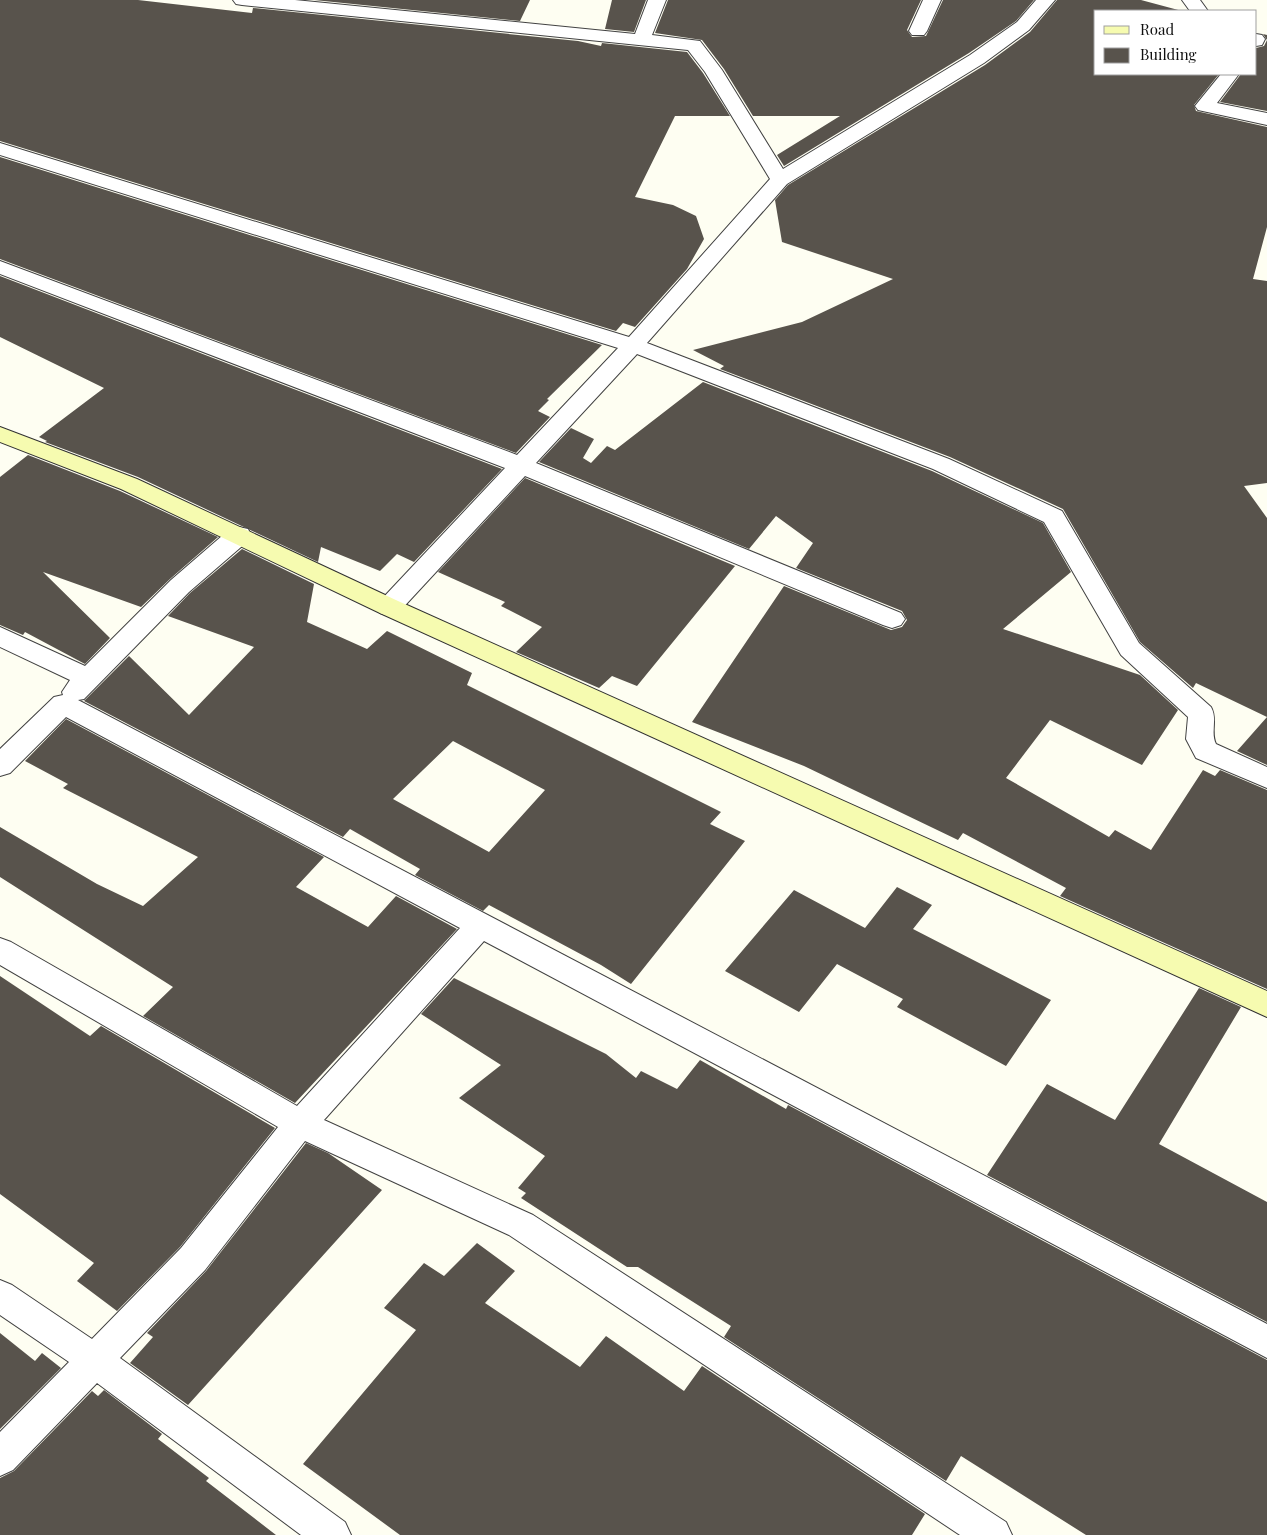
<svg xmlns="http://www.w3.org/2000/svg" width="1267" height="1535" font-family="'Playfair Display',serif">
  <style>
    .building { fill: #58534c; fill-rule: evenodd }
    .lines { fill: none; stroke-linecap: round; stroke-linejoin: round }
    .street-casing { stroke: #424242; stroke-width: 2 }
    .secondary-casing { stroke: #313131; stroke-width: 2 }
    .street { fill: #fff; fill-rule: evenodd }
    .secondary { fill: #f6fbb0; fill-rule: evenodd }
  </style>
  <rect width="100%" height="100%" fill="#fefef2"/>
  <path class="building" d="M0 0H138L252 13 253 8 578 41 601 46 602 43 687 52 703 73 730 116H675L635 197 673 205 696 216 704 239 687 269 635 327 623 323 616 331 0 141Z
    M314 0H530L520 21Z
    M612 0H646L634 32 605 29Z
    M668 0H921L907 30 912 37 926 36 943 0H1034L1016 21 969 53 784 166 777 155 840 116H753L724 69 702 40 655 33Z
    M1057 0H1141L1182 11H1096V74H1219L1194 105 1196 111 1267 127V227L1253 279 1267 281V483L1244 486 1267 518V717L1196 683 1193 688 1140 642 1063 509 950 457 720 369 724 366 693 350 802 322 893 279 782 242 775 200 788 185 985 65 1030 32Z
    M1263 34 1267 35V111L1220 102 1241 74H1256V48L1264 46 1267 40Z
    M0 157 602 345 547 399 549 400 538 411 550 417 516 453 0 259Z
    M0 276 502 469 414 562 397 554 380 571 321 547 318 562 138 477 45 442 47 441 39 437 104 388 0 337Z
    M703 382 932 471 1043 523 1071 572 1003 629 1140 675 1178 710 1142 765 1050 720 1006 778 1109 837 1115 830 1151 850 1203 770 1215 776 1220 770 1267 790V989L1060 896 1066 888 963 833 958 840 804 766 692 722 784 586 891 630 902 627 907 620 902 611 796 568 813 543 776 516 749 549 539 462 571 428 594 439 583 458 591 463 607 446 615 450Z
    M28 455 120 491 218 537 170 579 141 607 43 572 110 638 85 664 25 632 23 635 0 625V477Z
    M525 478 735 566 637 686 612 676 599 688 516 652 542 627 501 606 505 602 438 572Z
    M242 549 314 584 307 622 367 649 387 631 472 673 467 685 721 812 710 824 745 841 631 984 601 965 489 905 483 911 415 875 420 869 350 829 343 837 84 701 129 656 189 715 254 647 168 616 190 593ZM453 741 545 790 489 852 393 799Z
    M1267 717V765L1237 751Z
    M66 719 324 857 296 887 368 927 396 896 457 929 295 1103 143 1016 173 987 0 877V827L97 884 143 906 198 857 63 788 68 784 25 761Z
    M897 887 932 905 913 929 1051 1000 1006 1066 897 1007 903 999 837 964 799 1012 725 971 794 890 865 928Z
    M0 976 90 1036 101 1026 275 1128 180 1247 117 1311 77 1281 94 1263 0 1194Z
    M454 978 606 1054 636 1078 641 1071 677 1089 700 1060 786 1109 788 1105 1267 1360V1535H1086L961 1456 946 1481 724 1337 731 1326 638 1267H627L521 1198 526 1193 518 1188 545 1156 459 1098 501 1065 421 1014Z
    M1199 988 1241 1007 1159 1144 1267 1202V1322L987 1175 1047 1084 1115 1120Z
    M306 1143 328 1153 382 1190 188 1405 130 1363 153 1337 147 1333 206 1271Z
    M477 1243 515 1271 485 1303 580 1367 606 1336 684 1391 702 1366 925 1514 912 1535H400L303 1464 416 1330 384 1308 424 1263 444 1276Z
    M0 1333 35 1361 42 1353 61 1368 0 1429Z
    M104 1390 162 1434 158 1439 209 1478 206 1481 276 1535H0V1478L14 1471 92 1391 98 1396Z"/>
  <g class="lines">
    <g class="street-casing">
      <path id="street" d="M233 0H295L635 34 648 0H666L652 35 700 41 722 70 783 169 970 55 1017 22 1036 0H1055L1029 30 984 63 787 184 647 343 949 459 1062 511 1139 643 1211 707C1218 719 1210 732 1216 744L1267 767V788L1196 758 1186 739 1188 717 1121 655 1044 522 933 469 637 354 536 463 901 613 905 619 901 625 892 628 883 625 525 476 398 613 389 616 380 613 376 607 380 601 505 468 0 274V261L517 455 618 348 0 155V143L629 337 770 179 705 72 688 50 242 5 236 4Z
        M923 0H941L927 31 924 35H912L909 31Z
        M1182 0H1200L1208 11H1190Z
        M1256 34 1262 35 1265 39 1262 45 1256 46Z
        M1221 74H1239L1217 103 1267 113V125L1198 110 1195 106Z
        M239 527 248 529 251 535 248 541 189 592 84 699 78 700 1267 1324V1358L484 941 324 1120 533 1215 1006 1522 1012 1535H960L509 1235 305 1141 205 1270 120 1358 345 1522 351 1535H301L97 1383 13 1470 0 1476V1432L69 1362 0 1315V1280L12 1285 92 1339 181 1248 278 1127 0 965V938L11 942 297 1106 460 928 66 717 10 773 0 776V749L54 697 63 695 62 692 70 680 0 647V627L85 666 171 580 230 529Z"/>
    </g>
    <g class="secondary-casing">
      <path id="secondary" d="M0 427 137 479 398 601 1267 991V1017L380 613 121 489 0 442Z"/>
    </g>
    <use href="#street" class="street"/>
    <use href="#secondary" class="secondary"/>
  </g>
  <rect x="1094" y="10" width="162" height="65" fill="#ffffff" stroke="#9f9f9f"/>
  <rect x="1104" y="26" width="25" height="8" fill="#f6fbb0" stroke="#9f9f9f"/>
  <text x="1140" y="35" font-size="15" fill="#0f0f0f">Road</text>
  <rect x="1104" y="48" width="25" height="15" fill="#58534c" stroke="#9f9f9f"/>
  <text x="1140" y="60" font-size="15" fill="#0f0f0f">Building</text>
</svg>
